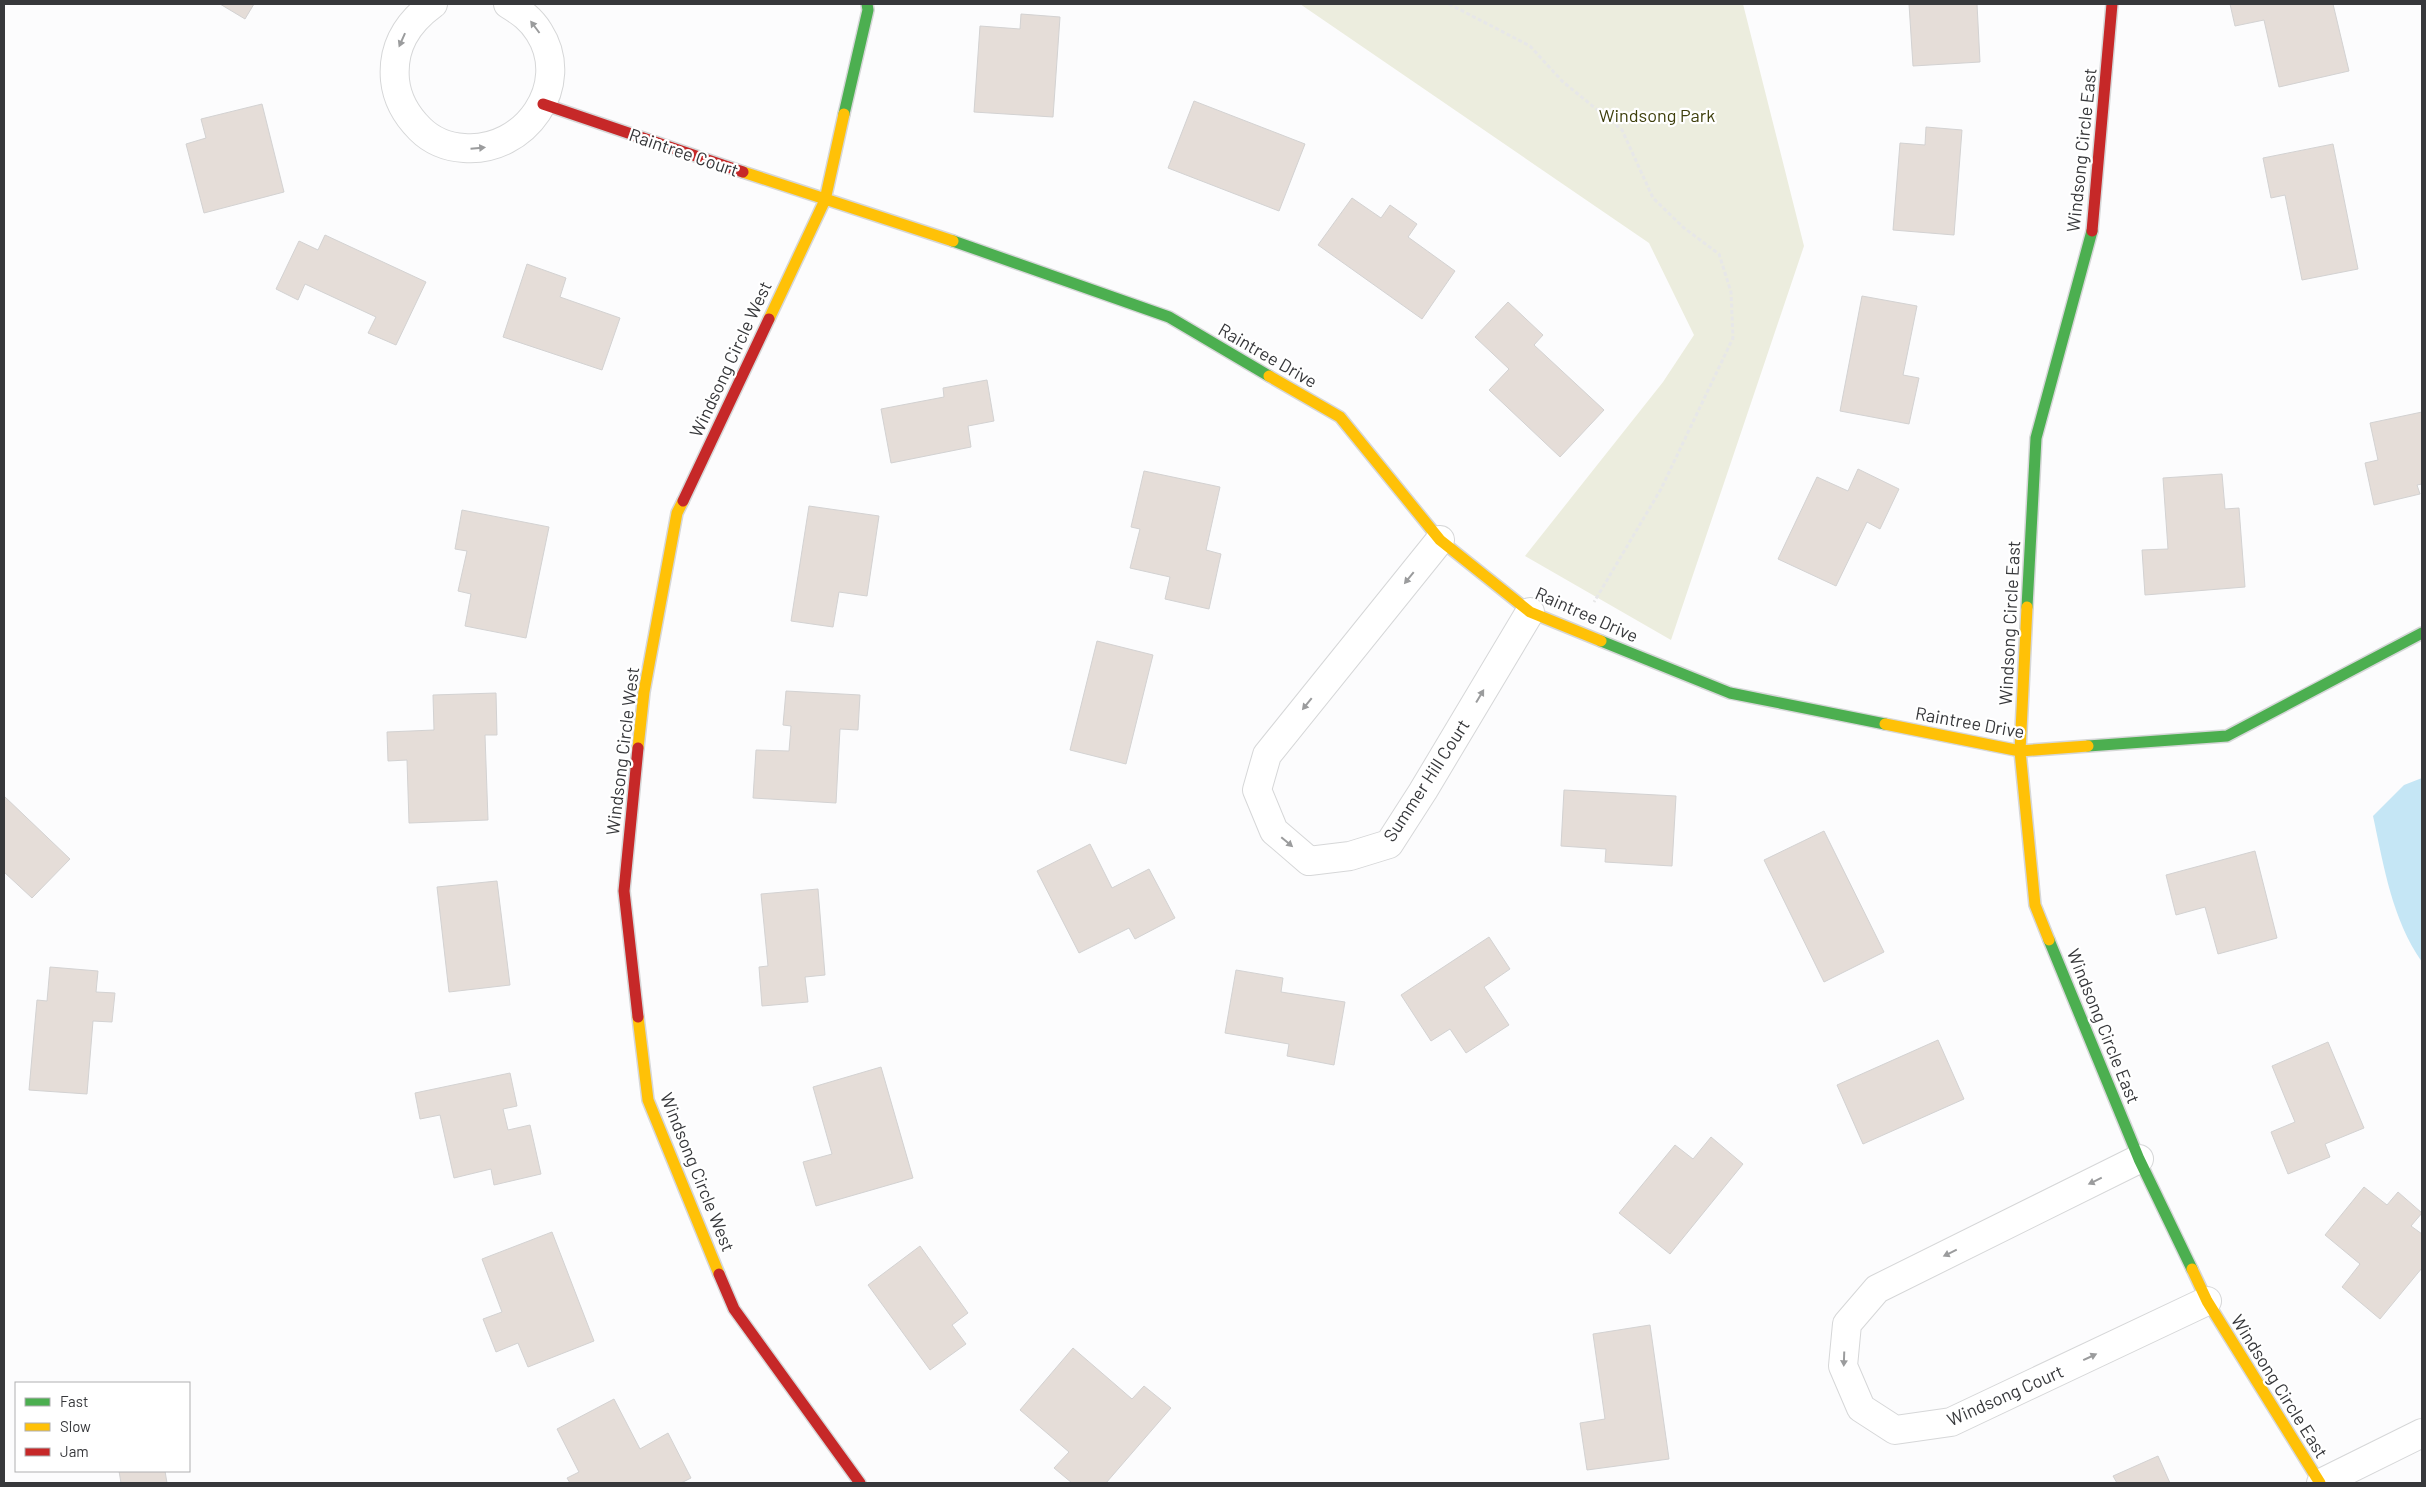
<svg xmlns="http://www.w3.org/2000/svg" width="2426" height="1487" font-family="Barlow,sans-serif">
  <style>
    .green { fill: #ecedde }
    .water { fill: #c5e6f5 }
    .building { fill: #e5ddd8; stroke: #d3d2d2 }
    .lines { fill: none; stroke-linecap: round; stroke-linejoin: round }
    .street-casing { stroke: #d6d7d8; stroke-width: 30 }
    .fast-casing { stroke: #d6d7d8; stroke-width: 14 }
    .slow-casing { stroke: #d6d7d8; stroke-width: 14 }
    .jam-casing { stroke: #d6d7d8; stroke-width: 14 }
    .path { stroke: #e7e7e8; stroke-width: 3; stroke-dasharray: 4 2.5; stroke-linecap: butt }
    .street { stroke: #fff; stroke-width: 28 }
    .fast { stroke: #4caf50; stroke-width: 11 }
    .slow { stroke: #ffc107; stroke-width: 11 }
    .jam { stroke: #c62828; stroke-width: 11 }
    .oneway { fill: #9b9c9d }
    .labels { text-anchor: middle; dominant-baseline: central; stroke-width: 4.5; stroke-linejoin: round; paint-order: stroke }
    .park-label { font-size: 18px; fill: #3e3f0c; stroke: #fff }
    .street-label { font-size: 18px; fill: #37383b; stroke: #fff }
  </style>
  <rect width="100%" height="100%" fill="#fcfcfd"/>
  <path class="green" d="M1300 4H1743L1804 246 1671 640 1525 556 1663 382 1694 335 1649 243Z"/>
  <path class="water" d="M2422 778V962C2392 919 2384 867 2373 816L2404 785Z"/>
  <path class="building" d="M220 4H254L245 19Z
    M1909 4H1977L1980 62 1913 66Z
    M2230 4H2333L2349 71 2279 87 2264 20 2235 26Z
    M1021 14 1060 17 1053 117 974 112 980 26 1020 29Z
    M1194 101 1305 144 1279 211 1168 168Z
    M262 104 284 192 204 213 186 144 206 138 201 119Z
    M1926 127 1962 130 1954 235 1893 230 1900 143 1925 145Z
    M2333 144 2358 269 2302 280 2285 195 2271 198 2263 158Z
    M1352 198 1381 218 1390 205 1417 224 1408 237 1455 271 1422 319 1318 245Z
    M325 235 426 282 396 345 368 333 376 317 305 284 298 300 276 289 299 241 318 250Z
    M527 264 566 278 560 297 620 318 602 370 503 337Z
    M1862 296 1917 306 1903 375 1919 378 1909 424 1840 411Z
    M1508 302 1543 335 1534 345 1604 410 1560 457 1489 390 1509 369 1475 337Z
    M987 380 994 421 968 426 971 447 891 463 881 409 944 397 943 388Z
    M2422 412V484L2417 485 2420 494 2374 505 2365 463 2378 460 2370 423Z
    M1858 469 1899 489 1880 529 1867 522 1836 586 1778 559 1817 477 1848 491Z
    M1144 471 1220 487 1206 550 1221 554 1209 609 1165 599 1170 577 1130 568 1140 529 1131 527Z
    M2222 474 2225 509 2239 508 2245 587 2145 595 2142 550 2168 549 2163 478Z
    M809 506 879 516 867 596 839 592 833 627 791 621Z
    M462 510 549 527 526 638 465 626 471 594 458 591 467 551 455 549Z
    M1097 641 1153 655 1126 764 1070 750Z
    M786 691 860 695 858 730 840 729 836 803 753 798 756 750 789 751 791 726 783 725Z
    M496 693 497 735H485L488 820 409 823 407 760 388 761 387 732 434 730 433 695Z
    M1564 790 1676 796 1672 866 1605 862 1606 849 1561 846Z
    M4 796 70 859 32 898 4 872Z
    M1824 831 1884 952 1824 982 1764 860Z
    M1090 844 1112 888 1149 869 1175 918 1135 939 1129 928 1079 953 1037 871Z
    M2255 851 2277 938 2218 954 2205 907 2176 915 2166 875Z
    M497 881 510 985 449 992 437 887Z
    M818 889 825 975 805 977 808 1002 762 1006 759 967 768 966 761 894Z
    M1489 937 1510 969 1484 987 1509 1025 1466 1053 1450 1029 1431 1041 1401 995Z
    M50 967 98 971 96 992 115 993 112 1022 93 1021 87 1094 29 1090 37 1000 47 1001Z
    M1236 970 1283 978 1281 992 1345 1002 1334 1065 1287 1056 1289 1044 1225 1033Z
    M1938 1040 1964 1099 1863 1144 1837 1085Z
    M2328 1042 2364 1128 2325 1144 2330 1157 2288 1174 2271 1132 2295 1122 2272 1066Z
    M881 1067 913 1178 816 1206 803 1162 832 1154 813 1087Z
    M510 1073 517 1106 503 1109 508 1130 530 1125 541 1174 494 1185 491 1169 454 1178 440 1115 420 1119 415 1093Z
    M1711 1137 1743 1164 1670 1254 1619 1213 1675 1145 1693 1159Z
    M2364 1187 2387 1205 2398 1192 2422 1213 2411 1226 2422 1234V1268L2380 1319 2342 1287 2360 1264 2325 1235Z
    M552 1232 594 1341 528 1367 518 1343 496 1352 483 1319 502 1312 482 1259Z
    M920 1246 968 1313 952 1325 966 1344 930 1370 868 1285Z
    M1650 1325 1669 1459 1587 1470 1580 1423 1605 1419 1593 1334Z
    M1073 1348 1132 1399 1144 1386 1171 1408 1106 1483H1072L1054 1468 1069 1452 1020 1410Z
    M614 1399 640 1449 668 1433 691 1478 681 1483H570L567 1478 579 1472 557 1429Z
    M2158 1456 2170 1483H2117L2113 1476Z
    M119 1471H165L167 1483H121Z"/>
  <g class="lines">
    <g class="street-casing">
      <path id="street" d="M433 4C407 23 392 47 395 80 397 100 406 115 420 129 432 141 448 147 464 148 525 153 573 85 539 32 531 19 521 12 508 4
        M1440 540 1267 755 1257 790 1274 831 1309 861 1350 856 1389 844 1423 791 1530 612
        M2139 1159 1877 1289 1847 1324 1843 1366 1861 1408 1895 1430 1951 1422 2207 1301
        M2321 1483 2422 1433"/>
    </g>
    <g class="fast-casing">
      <path id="fast" d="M844 114 868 10 867 4
        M953 241 1169 317 1269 376
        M2027 607 2036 438 2092 231
        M1601 641 1730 693 1885 724
        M2088 746 2227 736 2422 633
        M2049 940 2139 1159 2192 1269"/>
    </g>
    <g class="slow-casing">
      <path id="slow" d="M743 172 953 241
        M769 319 825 200 844 114
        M1269 376 1340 417 1440 540 1530 612 1601 641
        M2027 607 2020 751 2035 905 2049 940
        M1885 724 2020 751 2088 746
        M638 748 644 692 677 513 683 501
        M638 1017 648 1100 719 1274
        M2192 1269 2207 1301 2320 1483"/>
    </g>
    <g class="jam-casing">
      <path id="jam" d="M543 104 743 172
        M2092 231 2112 4
        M683 501 769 319
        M638 748 624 891 638 1017
        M719 1274 734 1309 860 1483"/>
    </g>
    <path class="path" d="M1449 4 1530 46 1562 81 1622 130 1653 198 1684 228 1719 254 1731 292 1733 338 1661 489 1594 602"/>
    <use href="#street" class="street"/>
    <use href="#fast" class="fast"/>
    <use href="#slow" class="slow"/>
    <use href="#jam" class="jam"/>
  </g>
  <defs><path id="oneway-solid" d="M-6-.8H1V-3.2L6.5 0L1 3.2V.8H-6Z" transform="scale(1.25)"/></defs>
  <g class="oneway">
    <use href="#oneway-solid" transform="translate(535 27) rotate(-127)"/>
    <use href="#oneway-solid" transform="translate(402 40) rotate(114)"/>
    <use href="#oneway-solid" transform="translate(478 148) rotate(-5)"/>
    <use href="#oneway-solid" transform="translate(1409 578) rotate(129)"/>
    <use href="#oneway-solid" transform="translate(1480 696) rotate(-59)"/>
    <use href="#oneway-solid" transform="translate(1307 704) rotate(129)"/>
    <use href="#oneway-solid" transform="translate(1287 842) rotate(40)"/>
    <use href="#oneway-solid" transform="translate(2095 1181) rotate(154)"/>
    <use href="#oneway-solid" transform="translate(1950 1253) rotate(154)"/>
    <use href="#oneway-solid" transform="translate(2090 1357) rotate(-25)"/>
    <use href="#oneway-solid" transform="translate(1844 1359) rotate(92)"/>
  </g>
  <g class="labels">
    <g class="park-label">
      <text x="1657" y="115">Windsong Park</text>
    </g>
    <g class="street-label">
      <text transform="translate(2081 150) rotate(-84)">Windsong Circle East</text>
      <text transform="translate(684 152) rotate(19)">Raintree Court</text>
      <text transform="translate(1268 355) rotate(30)">Raintree Drive</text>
      <text transform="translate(730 359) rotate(-65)">Windsong Circle West</text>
      <text transform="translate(1587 614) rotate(24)">Raintree Drive</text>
      <text transform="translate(2009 623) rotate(-87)">Windsong Circle East</text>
      <text transform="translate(1970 722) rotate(10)">Raintree Drive</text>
      <text transform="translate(622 751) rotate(-83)">Windsong Circle West</text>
      <text transform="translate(1426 780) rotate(-57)">Summer Hill Court</text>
      <text transform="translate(2104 1026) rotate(68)">Windsong Circle East</text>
      <text transform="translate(698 1172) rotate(68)">Windsong Circle West</text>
      <text transform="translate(2280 1386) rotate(58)">Windsong Circle East</text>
      <text transform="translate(2005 1395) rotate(-24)">Windsong Court</text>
    </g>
  </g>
  <rect width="2426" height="1487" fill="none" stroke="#37383b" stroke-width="10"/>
  <rect x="15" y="1382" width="175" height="90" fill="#ffffff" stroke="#afafb1"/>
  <rect x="25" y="1398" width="25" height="8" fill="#4caf50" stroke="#afafb1"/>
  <text x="60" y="1407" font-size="15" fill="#37383b">Fast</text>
  <rect x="25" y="1423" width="25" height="8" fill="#ffc107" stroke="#afafb1"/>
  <text x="60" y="1432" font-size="15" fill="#37383b">Slow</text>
  <rect x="25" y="1448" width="25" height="8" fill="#c62828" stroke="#afafb1"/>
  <text x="60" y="1457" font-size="15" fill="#37383b">Jam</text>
</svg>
